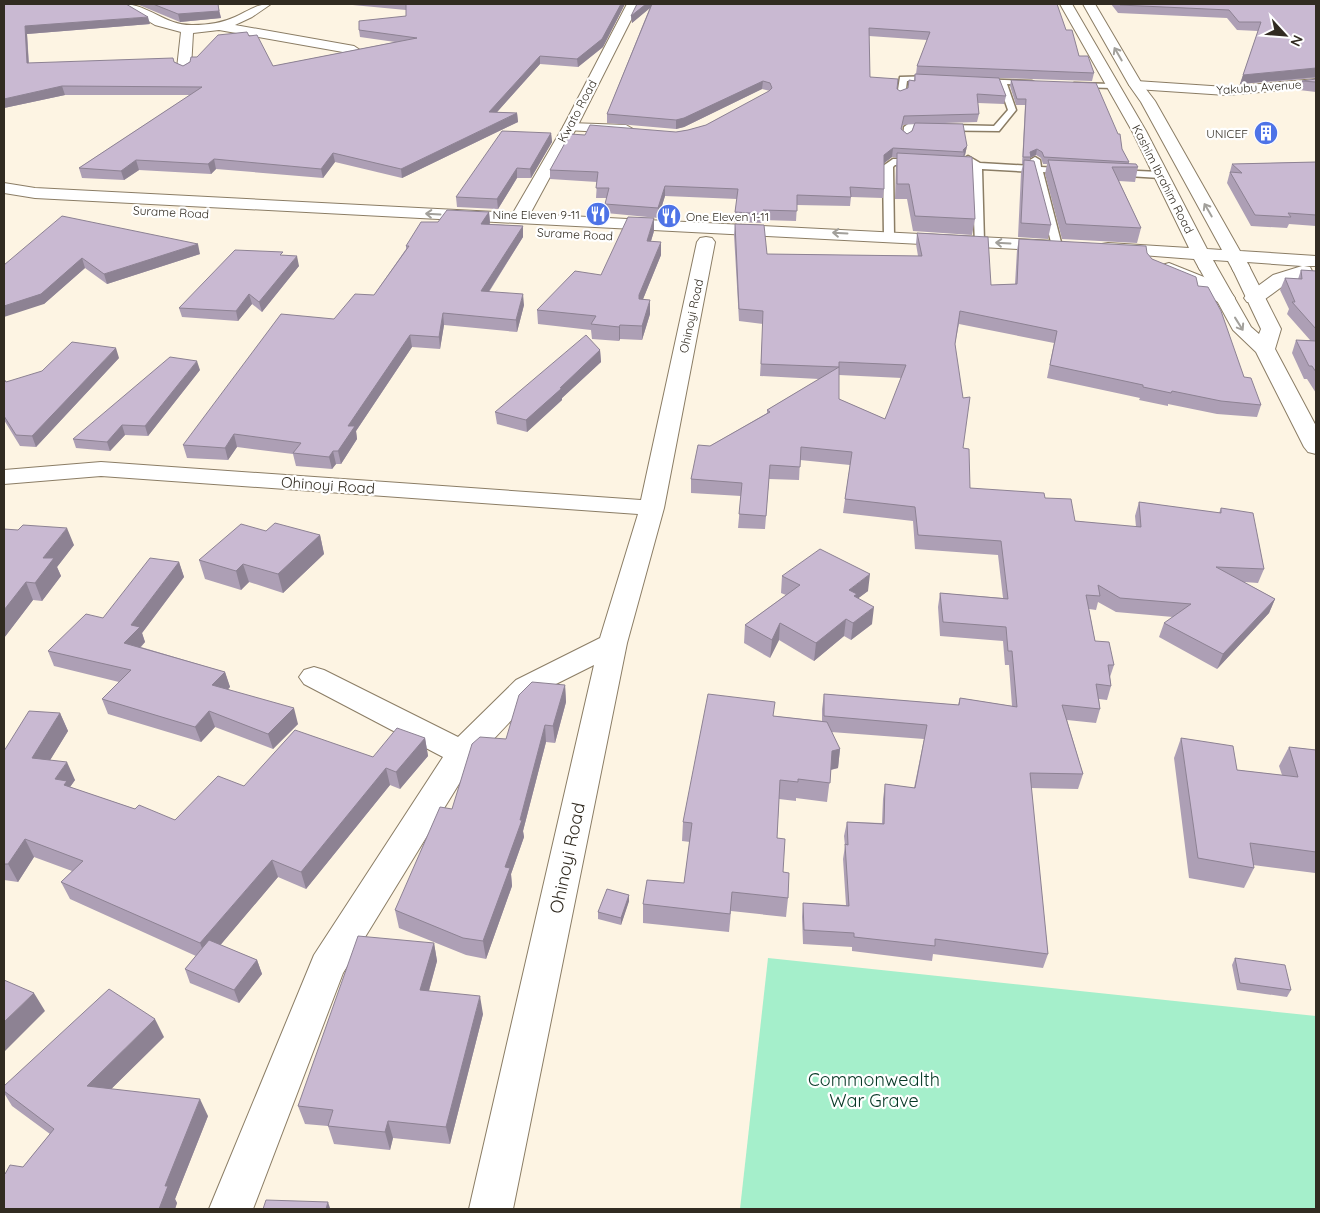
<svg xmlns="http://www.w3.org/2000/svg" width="1320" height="1213" font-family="Quicksand,sans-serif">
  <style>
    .green { fill: #a5efcb }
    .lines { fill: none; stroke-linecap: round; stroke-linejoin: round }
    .lane-casing { stroke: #8b7d65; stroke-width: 3 }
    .street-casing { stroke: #8b7d65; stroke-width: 2 }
    .secondary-casing { stroke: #8b7d65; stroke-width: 2 }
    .lane { fill: #fff; fill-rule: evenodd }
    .street { fill: #fff; fill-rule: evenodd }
    .secondary { fill: #fff; fill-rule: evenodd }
    .wall { fill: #ad9fb5; fill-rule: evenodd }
    .shaded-wall { fill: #8d8293 }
    .building { fill: #c9b9d2; stroke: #8d8293; fill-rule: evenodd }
    .oneway { stroke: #a2a09b }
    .labels { text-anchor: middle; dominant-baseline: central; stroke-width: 4.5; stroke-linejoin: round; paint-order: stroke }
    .far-street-label { font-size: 12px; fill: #312b21; stroke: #fff }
    .far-poi-label { font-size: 12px; fill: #312b21; stroke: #fff; text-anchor: end }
    .street-label { font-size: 15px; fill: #312b21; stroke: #fff }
    .near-street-label { font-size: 18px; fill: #312b21; stroke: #fff }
    .near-park-label { font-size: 18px; fill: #063825; stroke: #fff }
  </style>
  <rect width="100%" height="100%" fill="#fdf4e3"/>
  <path class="green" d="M768 958 1316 1016V1209H740Z"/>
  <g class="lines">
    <g class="lane-casing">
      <path id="lane" d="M935 76H938V80L907 81 905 96 901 98 897 96 900 77Z
        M976 79 1032 81 1036 83 1032 85 1007 84 1016 110 999 131 912 130 909 140H903L904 127 908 124 994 126 1008 110 999 84 979 83H976Z
        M1074 83 1112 84 1116 86 1112 88 1077 87H1074Z
        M968 156 980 163 1032 166 1030 160 1035 157 1040 160 1041 167 1071 169 1073 171 1068 174 1043 172 1062 246 1061 248H1053L1052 246 1033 172 982 169 984 242 983 244H975L972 168 952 167 947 164 952 161 966 162 963 159Z
        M893 159H918L923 162 918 165H895L893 167 894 236 889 239 884 236 883 166Z
        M1115 170 1160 172 1165 175 1160 178 1112 175 1110 173Z"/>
    </g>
    <g class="street-casing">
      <path id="street" d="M120 4C147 2 164 26 193 25 208 25 222 23 235 17 248 11 256 4 271 4L252 17 235 25 354 46 360 50 354 54 219 30 193 33 191 68 184 72 177 68 181 32 155 25Z
        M1316 79V87L1226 95 1136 89 1129 85 1136 81 1226 87Z
        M570 123 626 125 633 129 626 133 565 130 563 127 565 124Z
        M706 237 712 238 715 242 664 508 627 643 513 1209H469L594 665 536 694 473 761 343 973 253 1209H209L314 955 443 757 304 684 299 677 304 670 314 667 324 670 458 737 516 680 600 638 638 514 101 476 4 484V470L101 462 641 500 697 242 700 238Z
        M1207 260 1214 262 1251 327 1259 334 1261 329 1232 268 1234 264H1248L1250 268 1281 329 1275 349 1316 426V454L1308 452 1304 447 1256 352 1233 330 1198 266 1200 262Z"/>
    </g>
    <g class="secondary-casing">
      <path id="secondary" d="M627 4H639L577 127 530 214 1056 241 1062 242 1065 246 1062 250 1056 251 35 198 4 193V183L35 188 513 213 563 127Z
        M1060 4H1072L1146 131 1207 249 1222 250 1141 102 1129 85 1083 4H1095L1142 84 1155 101 1240 251 1316 256V266H1304L1310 267 1312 271 1310 275 1287 283 1261 302H1247L1244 298 1247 294 1273 275 1302 266 1247 262 1250 268 1248 272H1234L1228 261 1213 260 1216 266 1214 270H1200L1194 259 1102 252 1099 248 1102 244 1108 243 1189 248 1132 131Z
        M1169 263 1204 277 1232 294 1235 298 1232 302H1218L1190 285 1162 273 1160 269 1162 265Z"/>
    </g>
    <use href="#lane" class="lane"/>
    <use href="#street" class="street"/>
    <use href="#secondary" class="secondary"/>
  </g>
  <path class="wall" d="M4 4 150 24 27 34 29 63 174 62 183 66 197 57 249 36 273 66 395 42 360 37 359 30 406 16V10L342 4H625L603 47 578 67 540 64 497 112 517 113 518 122 402 178 335 162 323 178 216 169 211 174 139 170 124 180 82 178 79 168 190 95H65L4 108Z
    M132 4H218L221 18 180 22 139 5Z
    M637 4 1066 30 1079 56 1094 73 1092 81 999 78 1006 96 1004 104 978 103 979 114 977 122 945 123 967 146 965 155 964 156 975 219 972 235 913 231 907 199H895L896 167 897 158 892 157 884 163V189L883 198 851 197 850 206 797 205 796 221 762 220V223L734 222 735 212 737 199 665 196 658 218 606 213 605 204 607 198H596L597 182 550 179V170L585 135 676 132 688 130 706 125 770 91 762 89 684 127 676 129 607 123V114L650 7 632 23 631 16ZM869 36 927 40 917 66 916 74H915L914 80 908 88 900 91 870 77ZM914 124 912 131 907 134 902 129 903 125Z
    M1111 4H1316V78L1240 84 1258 31 1237 30 1227 18 1118 13Z
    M1316 79V92L1299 90 1302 81Z
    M1011 80 1122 149 1129 162V164L1138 167 1135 182 1119 181 1141 228 1137 243 1062 239 1045 174 1047 164H1043L1041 158 1036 155 1030 158V161L1051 225 1048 239 1018 237 1021 173 1023 164H1022L1025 105H1016L1010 86Z
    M551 133 552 142 531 178H517L498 209 457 207 456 197Z
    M1316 162V226L1289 224 1287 228 1251 226 1227 183 1232 164Z
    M489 212 490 223 489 224 523 226V237L489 292 524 305 517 332 444 325 440 349 412 347 356 431 357 439 341 464H336L332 469 296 466 293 454 237 447 228 460 187 458 183 445 334 319 374 295 406 249V246L438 222Z
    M62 216 200 254 107 284 85 268 44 304Z
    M735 224 767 254 918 256 916 244 917 233 991 285 1015 284 1017 250 1019 239 1147 253 1152 259 1198 286 1244 377 1261 405 1257 417 1217 414 1168 404V406L1139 400 1140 398 1047 378 1054 343 959 324 955 344 963 448 970 488 1045 498 1075 521 1136 527 1135 516 1139 502 1219 513 1221 508 1264 569 1258 583 1244 582 1275 599 1269 613 1217 669 1159 637 1164 623 1173 617 1116 612 1098 602 1096 610 1089 609 1095 641 1114 665 1110 677 1111 686 1107 700 1099 699 1100 709 1096 723 1067 720 1083 774 1078 789 1031 788 1048 954 1043 968 933 954 932 961 852 951V947L803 944 802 917 803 903 846 905 843 859 845 846 844 836 847 822 882 823 883 799 885 784 914 788 924 739 831 732 840 749 838 768 831 770 827 802 796 798V801L779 799 777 838 788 898 786 917 731 911 729 932 643 923V904L684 883 690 842 682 841 683 822 774 716 822 721V709L824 694 958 705 960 698 1012 706 1009 665H1005L1003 641 940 636 938 607 940 593 1003 598 998 555 915 549 913 521 843 513 850 465 800 460 799 480 769 479 765 529 738 528 741 496 691 493V479L710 446 767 413V410L819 379 760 376 763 324 739 321 734 235ZM839 375 902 378 885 419 839 399Z
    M654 231 651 241 661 255 643 299 650 314 642 340 620 339 619 341 592 339 591 330 538 324 537 310 601 275Z
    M283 255 299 266 262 312 252 304 238 321 182 317 179 308Z
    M1301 270 1316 271V393L1307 379H1304L1292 353 1296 340H1310L1287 314 1289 309 1280 290 1285 278 1298 279Z
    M600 350 601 362 562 398V400L527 432 497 424 495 412Z
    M119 358 36 447 20 446 4 420V379L6 382Z
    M200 370 148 436 125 435 110 451 76 448 73 439Z
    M4 529 74 545 57 567 61 576 42 601 33 600 4 638Z
    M266 531 320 535 324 554 283 593 249 582 241 590 205 579 199 560Z
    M179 562 184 577 142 633 145 642 141 647 225 672 230 687 228 689 298 724 273 749 215 727 201 742 108 714 102 699 119 682 54 666 48 651 103 618Z
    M782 576 868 591 858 598 872 624 851 640 844 636 814 661 779 640 770 658 744 643 745 625 786 595 781 593Z
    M565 685 566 702 555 743 546 742 523 831 524 837 511 874 512 886 486 959 466 955 399 928 395 910 506 739Z
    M60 713 68 731 50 760 75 780 70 787 135 809 175 820 244 786 373 757 425 738 428 756 400 789 390 785 306 889 278 877 220 945 257 960 262 974 239 1003 190 983 185 969 196 956 70 899 61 882 72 871 34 857 18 882 4 880V751Z
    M1181 738 1237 770 1282 775 1279 766 1289 747 1316 750V878L1315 873 1253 865 1254 868 1244 888 1189 878 1174 758Z
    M629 895V901L621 925 598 919V912Z
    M434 943 437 961 429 991 483 1014 450 1144 393 1138 390 1150 334 1144 328 1126 305 1124 298 1106Z
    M1235 958 1291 990 1287 997 1237 990 1232 965Z
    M164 1037 111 1089 208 1116 175 1199 177 1203 175 1209H4L5 1174 23 1167 50 1134 12 1106 4 1093V1086Z"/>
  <path class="shaded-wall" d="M621 4H625L603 47 578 67 577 59Z
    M646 4H655L632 23 631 16Z
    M219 11 221 18 180 22 178 14Z
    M148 17 150 24 27 34 29 71 27 63 25 26Z
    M540 56V64L490 120 489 112Z
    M1316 68V77L1240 84 1243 75Z
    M763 81 762 89 684 127 676 129V120Z
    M62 86 65 95 4 108V99Z
    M517 113 518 122 402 178 401 169Z
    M551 133 552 142 531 178 530 169Z
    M967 146 965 155 963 158 964 152 963 150Z
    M893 148 892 157 883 164 884 155Z
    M1037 149 1036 155 1030 158V152Z
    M333 153 335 162 323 178 321 169Z
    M214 159 216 169 211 174 208 164Z
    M136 160 139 170 124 180 121 171Z
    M517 168V178L498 209 497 199Z
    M665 186V196L658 218V208Z
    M489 212 490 223 482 235 481 224Z
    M654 218V231L647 254V241Z
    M523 226V237L482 302 481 291Z
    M661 242V255L639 309V295Z
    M198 244 200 254 107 284 104 274Z
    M297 256 299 266 262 312 259 302Z
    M82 258 85 268 44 304 4 317V306Z
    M249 294 252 304 238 321 236 311Z
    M523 294 524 305 517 332 516 320Z
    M650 300V314L642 340V326Z
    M443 313 444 325 440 349 439 337Z
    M620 325V339L619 341V327Z
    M410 335 412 347 356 431 357 439 341 464 338 451 348 426Z
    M116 348 119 358 36 447 32 436Z
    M600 350 601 362 562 398V400L527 432 526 420 560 388Z
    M197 361 200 370 148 436 145 426Z
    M122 425 125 435 110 451 107 442Z
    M234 434 237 447 228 460 225 448Z
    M333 451 336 464 332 469 329 457Z
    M67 528 74 545 57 567 61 576 42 601 35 583 43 558Z
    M320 535 324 554 283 593 278 574Z
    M179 562 184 577 142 633 145 642 130 658 124 643 131 625Z
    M243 564 249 582 241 590 236 571Z
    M870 574 868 591 856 600 849 590Z
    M26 582 33 600 4 638V610Z
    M1275 599 1269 613 1217 669 1223 654Z
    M874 607 872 624 851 640 853 623Z
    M846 619 844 636 814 661 816 643Z
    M780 623 779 640 770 658 772 640Z
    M225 672 230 687 217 701 212 685Z
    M565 685 566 702 555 743 553 726Z
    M294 708 298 724 273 749 268 734Z
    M209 711 215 727 201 742 195 727Z
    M60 713 68 731 41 775 32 758Z
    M545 725 546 742 523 831 524 837 511 874 512 886 486 959 483 941 505 867 520 820Z
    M425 738 428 756 400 789 396 772Z
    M840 749 838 768 829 770 832 751Z
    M67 762 75 780 70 787 75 798 55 779Z
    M386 768 390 785 306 889 301 872Z
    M25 839 34 857 18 882 8 864Z
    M272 860 278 877 207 961 200 943Z
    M629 895V901L621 925V918Z
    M434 943 437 961 424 1008 420 990Z
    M257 960 262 974 239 1003 234 990Z
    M34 993 45 1011 4 1052V1022Z
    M480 996 483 1014 450 1144 446 1127Z
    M155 1019 164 1037 97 1103 87 1086Z
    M200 1099 208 1116 175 1199 177 1203 175 1209H159L165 1186Z
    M388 1121 393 1138 390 1150 385 1132Z
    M328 1202 330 1208V1209H326Z"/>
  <path class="building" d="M4 4H126L148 17 25 26 27 63 173 58 174 62 183 66 190 62 191 57H197L218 35 247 32 249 36 257 35 273 66 417 38 359 30V21L406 16V4H621L602 39 577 59 540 56 489 112 517 113 401 169 333 153 321 169 214 159 208 164 136 160 121 171 79 168 202 87 62 86 4 99Z
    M153 4H218L219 11 178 14Z
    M637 4H646L631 16Z
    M652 4H1057L1066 30H1072L1079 56H1088L1094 73 917 66 930 32 869 28 870 77 898 79 897 89 900 91 908 88 909 80 915 81V74L999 78 1006 96 977 94 979 114 904 116 901 129 907 134 912 131 915 123 963 124 967 146 963 150 964 152 893 148 884 155V189L850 187 851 197 797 195V211L763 210V214L735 212 738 189 665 186 658 208 605 204 609 188H596L598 172 550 170 570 134 585 135 590 125 676 132 688 130 706 125 769 91 772 88 770 83 763 81 684 118 676 120 607 114Z
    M1119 4H1316V68L1243 75 1261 22H1239L1229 10 1120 5Z
    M1316 79V82L1302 81Z
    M1011 80 1096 83 1118 134H1120L1122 149 1129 162 1044 157 1042 152 1037 149 1030 152 1031 157H1023L1026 99H1017Z
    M502 131 551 133 530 169 517 168 497 199 456 197Z
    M897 153 972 157 975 219 915 216 909 184H897Z
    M1024 160 1034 161 1051 225 1021 223Z
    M1048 160 1136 164 1138 167H1112L1141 228 1066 224Z
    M1316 162V215L1288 213 1291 217 1255 215 1230 172 1242 173 1232 164Z
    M447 210 489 212 481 224 523 226 481 291 523 294 516 320 443 313 439 337 410 335 348 426H355L338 451H333L329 457 293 453 301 443 234 434 225 448 183 445 281 314 334 319 355 294 374 295 409 246H406L421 222H438Z
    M62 216 198 244 104 274 82 258 41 294 4 306V265Z
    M628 217 654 218 647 241 661 242 639 295V299L650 300 642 326 620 325 619 327 591 324 596 316 537 310 575 271 601 275Z
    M735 224 764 225 767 254 922 256 917 233 988 237 991 285 1017 284 1019 239 1146 246 1147 253 1152 259 1196 277 1198 286 1208 287 1221 311 1244 377 1251 378 1261 405 1221 401 1172 391 1171 393 1143 387V385L1050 365 1057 331 960 311 955 344 963 398 970 397 963 448 969 449 970 488 1044 493 1045 498 1071 499 1075 521 1141 527 1139 502 1221 513V508L1253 513 1264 569 1216 567 1275 599 1223 654 1164 623 1191 604 1120 598 1098 585 1100 596 1086 595 1095 641 1109 642 1114 665H1108L1111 686 1096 684 1100 709 1062 705 1083 774 1030 773 1048 954 935 939V946L854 937V933L804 930 803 903 849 906 845 844 848 845 847 822 884 824 885 784 915 788 927 725 824 716V694L959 705 960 698 1017 707 1012 651H1008L1006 627 943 622 940 593 1008 599 1001 541 918 535 915 507 845 499 852 452 801 447 800 467 770 465 766 516 739 514 742 483 691 479 698 445 710 446 770 412 767 410 839 367 761 364 763 311 739 309ZM839 362 906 365 885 419 839 399Z
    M235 250 283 252 280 255 297 256 259 302 249 294 236 311 179 308Z
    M1301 270 1316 271V329L1292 302H1295L1285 278 1302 279Z
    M586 335 600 350 560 388H562L526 420 495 412Z
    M1296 340 1316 341V372L1312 366H1309Z
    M72 342 116 348 32 436 16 435 4 416V379L6 382 42 371Z
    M170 357 197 361 145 426 122 425 107 442 73 439Z
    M275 523 320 535 278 574 243 564 236 571 199 560 241 524 266 531Z
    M23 525 67 528 43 558H54L35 583 26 582 4 610V529L18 530Z
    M820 549 870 574 849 590 857 594 854 596 874 607 853 623 846 619 816 643 780 623 772 640 745 625 800 585 782 576Z
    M150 558 179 562 131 625 140 627 124 643 225 672 212 685 294 708 268 734 209 711 195 727 102 699 131 670 48 651 86 614 103 618Z
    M532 682 565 685 553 726 545 725 520 820H522L505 867 510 868 483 941 463 938 395 910 440 807 452 809 472 744 480 737 506 739 519 695Z
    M708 694 775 702 773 716 827 722 840 749 832 751 830 783 798 779V782L780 780 777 838 785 839 783 872 789 873 788 898 732 892 730 914 643 904 647 880 684 883 692 823 683 822Z
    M29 711 60 713 32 758 67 762 55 779 67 781 64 785 135 809 139 805 175 820 218 776 244 786 295 730 373 757 397 728 425 738 396 772 386 768 301 872 272 860 200 943 61 882 83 861 25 839 8 864H4V751Z
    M1181 738 1233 746 1237 770 1298 777 1289 747 1316 750V852L1250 843 1254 868 1198 858Z
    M607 889 629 895 621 918 598 912Z
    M358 936 434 943 420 990 480 996 446 1127 388 1121 385 1132 328 1126 333 1110 298 1106Z
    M209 940 257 960 234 990 185 969Z
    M1235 958 1285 965 1291 990 1240 983Z
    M4 980 34 993 4 1022Z
    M109 989 155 1019 87 1086 200 1099 165 1186H168L159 1209H4V1174H5L10 1165 23 1167 54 1129 4 1091V1086Z
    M266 1200 328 1202 326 1209H263Z"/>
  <defs><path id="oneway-shaft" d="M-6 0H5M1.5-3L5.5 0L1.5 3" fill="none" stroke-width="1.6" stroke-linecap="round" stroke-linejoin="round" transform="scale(1.25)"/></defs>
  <g class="oneway">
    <use href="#oneway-shaft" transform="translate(1118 54) rotate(-120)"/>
    <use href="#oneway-shaft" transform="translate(1208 210) rotate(-120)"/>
    <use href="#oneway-shaft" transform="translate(433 214) rotate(-177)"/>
    <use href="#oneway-shaft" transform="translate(840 233) rotate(-177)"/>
    <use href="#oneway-shaft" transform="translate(1003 243) rotate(-177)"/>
    <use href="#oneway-shaft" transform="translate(1239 324) rotate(58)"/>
  </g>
  <defs>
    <g id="building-disc" transform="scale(1.25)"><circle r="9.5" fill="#4e73e7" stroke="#fff"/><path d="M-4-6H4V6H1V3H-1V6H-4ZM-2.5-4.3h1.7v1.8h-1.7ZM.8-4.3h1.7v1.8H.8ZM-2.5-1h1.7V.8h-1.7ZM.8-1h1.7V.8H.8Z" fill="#fff"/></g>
    <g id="restaurant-disc" transform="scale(1.25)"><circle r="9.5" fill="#4e73e7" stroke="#fff"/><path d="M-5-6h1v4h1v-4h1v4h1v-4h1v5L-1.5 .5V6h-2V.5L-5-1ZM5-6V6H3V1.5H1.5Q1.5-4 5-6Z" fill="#fff"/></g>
  </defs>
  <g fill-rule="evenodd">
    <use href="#building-disc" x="1266" y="133"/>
    <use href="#restaurant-disc" x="598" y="214"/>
    <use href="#restaurant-disc" x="669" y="216"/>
  </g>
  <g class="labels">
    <g class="far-street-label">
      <text transform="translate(1259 87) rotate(-4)">Yakubu Avenue</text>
      <text transform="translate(577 111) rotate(-62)">Kwato Road</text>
      <text transform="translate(1163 179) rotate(63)">Kashim Ibrahim Road</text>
      <text transform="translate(171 212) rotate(3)">Surame Road</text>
      <text transform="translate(575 234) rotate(3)">Surame Road</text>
      <text transform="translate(691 316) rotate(-78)">Ohinoyi Road</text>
    </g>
    <g class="far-poi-label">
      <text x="1248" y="133">UNICEF</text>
      <text x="580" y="214">Nine Eleven 9-11</text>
      <text x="686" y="216" text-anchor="start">One Eleven 1-11</text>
    </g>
    <g class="street-label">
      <text transform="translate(328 485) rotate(4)">Ohinoyi Road</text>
    </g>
    <g class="near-street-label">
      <text transform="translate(567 858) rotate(-78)">Ohinoyi Road</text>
    </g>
    <g class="near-park-label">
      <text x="874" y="1079">Commonwealth<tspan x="874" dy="21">War Grave</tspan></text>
    </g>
  </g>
  <rect width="1320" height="1213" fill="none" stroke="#312b21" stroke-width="10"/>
  <g transform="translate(1285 35) rotate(116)" stroke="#ffffff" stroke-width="4" paint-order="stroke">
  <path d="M0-4L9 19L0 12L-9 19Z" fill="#312b21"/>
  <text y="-8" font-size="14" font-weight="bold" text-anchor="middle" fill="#312b21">N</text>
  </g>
</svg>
